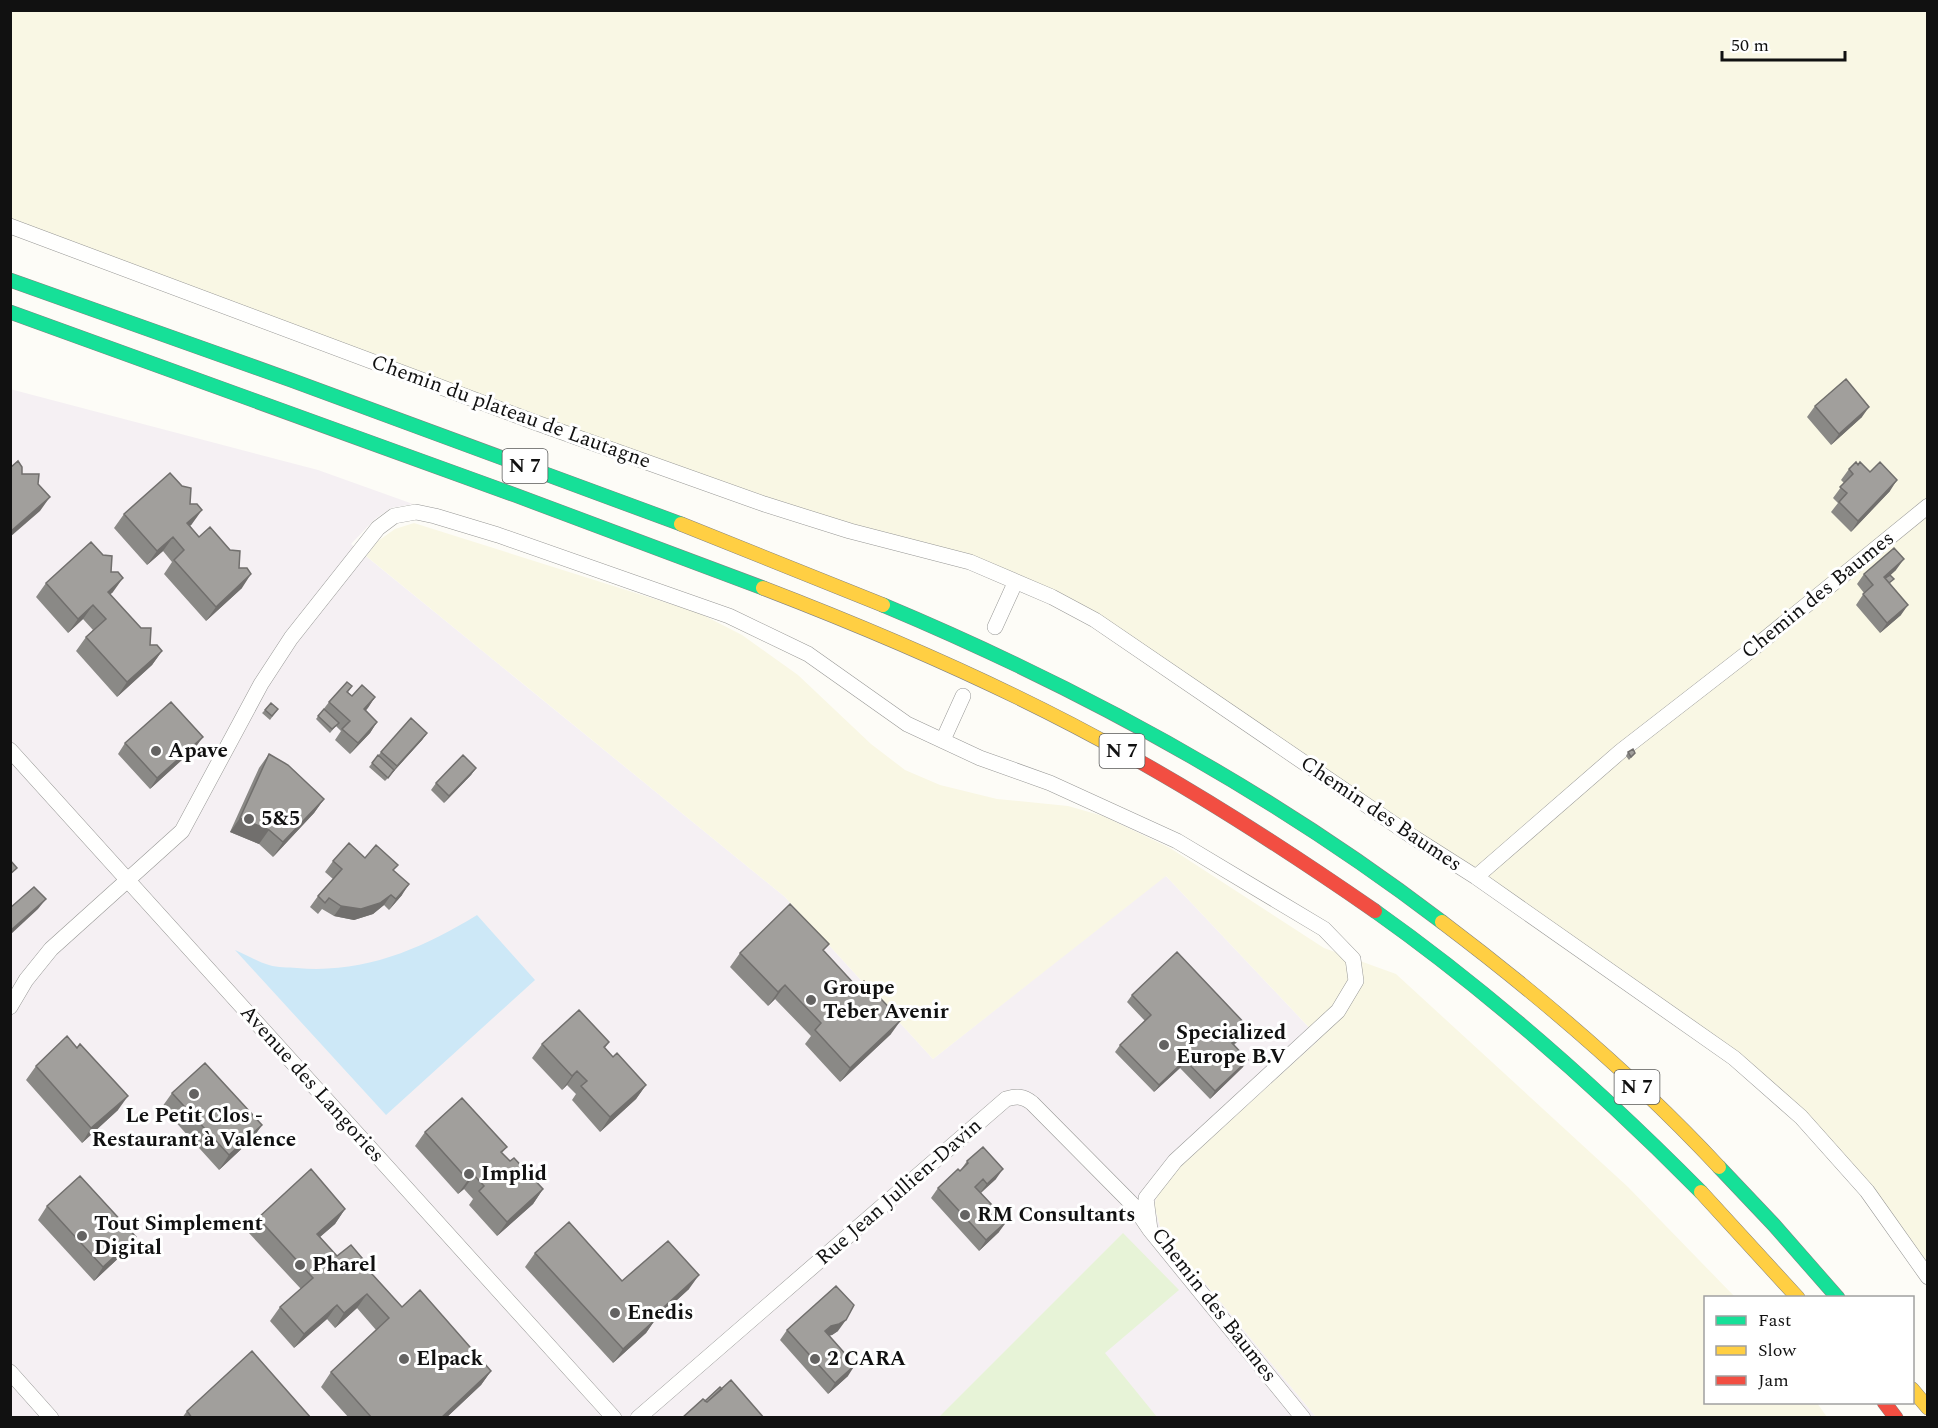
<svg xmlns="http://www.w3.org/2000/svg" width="1938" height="1428" font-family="Spectral,serif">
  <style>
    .industrial { fill: #f5f0f3 }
    .farmland { fill: #f9f7e4 }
    .green { fill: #e7f3d7 }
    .water { fill: #cde8f7 }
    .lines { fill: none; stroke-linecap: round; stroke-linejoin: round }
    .street-casing { stroke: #979795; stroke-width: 16 }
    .fast-casing { stroke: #858482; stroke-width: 15 }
    .slow-casing { stroke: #858482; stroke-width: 15 }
    .jam-casing { stroke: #858482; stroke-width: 15 }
    .street { stroke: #fffffe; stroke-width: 15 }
    .fast { stroke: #16e098; stroke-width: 14 }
    .slow { stroke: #ffcf43; stroke-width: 14 }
    .jam { stroke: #f24e42; stroke-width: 14 }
    .wall { fill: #8a8986 }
    .shaded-wall { fill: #716f6d }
    .building { fill: #a19f9c; stroke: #716f6d; stroke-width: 1.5 }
    .poi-dot { fill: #646362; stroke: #fff; stroke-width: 2 }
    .labels { text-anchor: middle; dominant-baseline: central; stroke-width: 6; stroke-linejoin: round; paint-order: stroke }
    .shield { fill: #fff; stroke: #585858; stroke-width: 1.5 }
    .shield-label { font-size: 20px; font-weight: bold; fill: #111 }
    .street-label { font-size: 21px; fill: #111; stroke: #fff }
    .poi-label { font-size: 21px; font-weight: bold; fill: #111; stroke: #fff; text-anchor: start }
  </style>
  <rect width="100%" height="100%" fill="#fdfcf7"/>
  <path class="industrial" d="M10 389 318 470 413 504 391 508 375 519 351 544 785 897 933 1059 1165 875 1320 1039 1162 1183 1154 1205 1161 1230 1316 1417H11Z"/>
  <path class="farmland" d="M10 11H1927V1277L1867 1191 1734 1058 1095 620 1015 583 850 531 11 226Z
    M414 523 699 613 742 635 798 675 871 744 905 770 940 785 997 799 1068 806 1103 816 1170 848 1324 948 1396 974 1628 1187 1735 1297 1706 1298V1402L1817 1403 1827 1417H1316L1161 1230 1154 1205 1162 1183 1320 1039 1166 876 933 1059 785 897 366 556 378 541 395 529Z"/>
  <path class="green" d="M1123 1233 1179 1290 1105 1353 1157 1417H939Z"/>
  <path class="water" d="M477 915 535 980 386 1115 235 950C247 955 258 962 269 965 278 968 288 967 297 968 363 974 422 949 477 915Z"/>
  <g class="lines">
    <g class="street-casing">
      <path id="street" d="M10 226 534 422 764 504 850 531 970 562 1052 597 1095 620 1413 837 1476 877 1734 1058 1801 1117 1867 1191 1928 1277
        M995 627 1015 583
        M943 740 963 696
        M10 750 614 1418
        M1476 877 1621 751 1755 647 1928 506
        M10 1007 26 980 51 949 182 831 261 684 291 638 378 528 394 516 416 512 435 516 498 535 729 616 808 654 907 724 980 758 1050 783 1177 841 1324 929 1353 959 1356 981 1338 1011 1175 1161 1146 1198 1150 1230
        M10 1372 51 1418
        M638 1418 1006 1099C1017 1096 1023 1096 1032 1103L1133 1205 1150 1230 1303 1418"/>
    </g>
    <g class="fast-casing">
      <path id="fast" d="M10 280 291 380 681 524
        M10 312 515 495 763 588
        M883 605C1081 688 1270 791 1442 922
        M1375 911C1492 994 1600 1090 1701 1192
        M1719 1167 1774 1225 1838 1298"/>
    </g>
    <g class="slow-casing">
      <path id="slow" d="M681 524 883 605
        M763 588C888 636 1011 689 1128 755
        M1442 922C1540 996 1635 1077 1719 1167
        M1701 1192 1798 1298
        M1912 1389 1928 1408"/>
    </g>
    <g class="jam-casing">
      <path id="jam" d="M1128 755C1213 802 1294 855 1375 911
        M1884 1402 1896 1418"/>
    </g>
    <use href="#street" class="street"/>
    <use href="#fast" class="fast"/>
    <use href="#slow" class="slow"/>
    <use href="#jam" class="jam"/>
  </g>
  <path class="wall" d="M1815 406 1862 417 1831 445 1807 417Z
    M1849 469 1890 491 1851 532 1831 512 1838 503 1833 498 1844 483 1841 480Z
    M190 504 192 524 190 526 199 537 239 568 242 588 206 621 164 574 172 562 163 551 147 565 114 528 124 514Z
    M1896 570 1890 575V583L1901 615 1880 633 1856 605 1864 593 1857 584 1864 574Z
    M111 572 113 592 110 594 150 645 162 651 152 665 117 697 76 651 86 637 93 630 83 619 68 633 36 597 46 583Z
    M352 686 348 692 352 696 375 697 366 710 377 722 370 733 350 754 335 740 341 731 336 726 330 733 316 719 329 702Z
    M278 709 270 720 262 713 265 710Z
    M427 733 422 740 385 781 369 767 381 752Z
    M125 743 195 748 150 789 118 754Z
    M1628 752 1635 753 1629 760 1626 756Z
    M269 754 324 799 314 813 273 857 259 844 230 832 259 768Z
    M476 768 471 775 444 803 431 790 436 783Z
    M365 858 394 871 402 895 389 910 384 905 373 914 354 920 334 916 322 909 318 914 310 907 318 896 333 879 325 872 333 861Z
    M829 944 823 951 891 1034 840 1082 805 1044 811 1036 775 999 768 1006 730 967 740 953Z
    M1132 995 1244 1035 1234 1045 1243 1067 1210 1099 1180 1068 1154 1092 1115 1052 1120 1045 1145 1021 1127 1002Z
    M609 1042 605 1048 613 1057 646 1085 636 1099 600 1132 572 1100 576 1094 567 1085 562 1090 532 1058 542 1044Z
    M36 1066 118 1110 82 1143 26 1080Z
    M172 1093 262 1125 252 1139 219 1170 162 1107Z
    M425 1132 507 1147 502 1153 510 1161 543 1189 533 1204 497 1236 469 1205 473 1199 464 1189 458 1194 415 1146Z
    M967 1161 996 1179 981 1193 999 1232 979 1251 931 1198 938 1188 960 1171Z
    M47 1206 136 1237 126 1251 94 1281 38 1220Z
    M345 1209 335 1224 320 1237 337 1256 372 1274 402 1307 491 1371 481 1385 446 1418H349L321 1387 331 1372 376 1330 357 1308 335 1328 327 1319 294 1348 270 1321 280 1307 301 1289 248 1232 258 1218Z
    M535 1253 622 1281 689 1289 655 1320 646 1333 613 1363 525 1267Z
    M787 1330 838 1331 832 1335 829 1336 848 1376 828 1394 780 1340Z
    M187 1411 311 1418H182Z"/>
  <path class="shaded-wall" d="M1869 407 1862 417 1831 445 1839 434Z
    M1897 480 1890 491 1851 532 1858 521Z
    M50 497 40 511 10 537V532Z
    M202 510 192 524 177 537 187 523Z
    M173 537 163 551 147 565 157 551Z
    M1904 559 1896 570 1880 585 1884 577Z
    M251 574 242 588 206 621 216 607Z
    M123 578 113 592 98 606 108 592Z
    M93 605 83 619 68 633 78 619Z
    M1908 605 1901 615 1880 633 1887 623Z
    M162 651 152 665 117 697 127 682Z
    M375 697 368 708 357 720 364 709Z
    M377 722 370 733 350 754 358 743Z
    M427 733 422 740 385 781 397 766Z
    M203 737 195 748 150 789 157 778Z
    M476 768 471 775 444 803 449 796Z
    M324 799 314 813 273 857 283 842Z
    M240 818 269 830 259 844 230 832Z
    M409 884 402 895 389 910 396 899Z
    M391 895 384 905 373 914 354 920 334 916 341 906Z
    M46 899 38 909 10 935V931Z
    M785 985 775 999 768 1006 778 992Z
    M901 1020 891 1034 840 1082 850 1068Z
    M1249 1028 1244 1035 1227 1050 1232 1043Z
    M1185 1060 1180 1068 1154 1092 1159 1085Z
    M1248 1060 1243 1067 1210 1099 1215 1091Z
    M577 1071 567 1085 562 1090 572 1076Z
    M646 1085 636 1099 600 1132 610 1117Z
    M128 1096 118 1110 82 1143 91 1128Z
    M262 1125 252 1139 219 1170 229 1155Z
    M1003 1169 996 1179 979 1194 987 1184Z
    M474 1175 464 1189 458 1194 468 1180Z
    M543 1189 533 1204 497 1236 507 1222Z
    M345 1209 335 1224 307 1248 317 1234Z
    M1007 1221 999 1232 979 1251 986 1240Z
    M136 1237 126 1251 94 1281 103 1267Z
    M699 1275 689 1289 655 1320 646 1333 613 1363 623 1349 654 1316Z
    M367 1294 357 1308 335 1328 344 1313Z
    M337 1305 327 1319 294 1348 304 1334Z
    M846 1320 838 1331 832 1335 824 1336 825 1331 831 1326Z
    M855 1365 848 1376 828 1394 835 1383Z
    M491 1371 481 1385 446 1418H441Z"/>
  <path class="building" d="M1846 379 1869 407 1839 434 1815 406Z
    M18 461 22 467V474H39L38 484 50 497 10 532V468Z
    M1856 462 1858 465 1860 462 1870 472 1880 462 1897 480 1858 521 1839 502 1847 493 1840 487 1853 474 1849 469Z
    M170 473 182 486 191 488 190 504H197L202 510 187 523 199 537 210 527 230 550 240 551 239 568H247L251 574 216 607 174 560 184 550 173 537 157 551 124 514Z
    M91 542 103 555 112 556 111 572H118L123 578 108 592 141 628H151L150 645H157L162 651 127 682 86 637 106 619 93 605 78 619 46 583Z
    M1894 548 1904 559 1884 577 1908 605 1887 623 1863 594 1873 585 1864 574Z
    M1890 575 1894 579 1889 583 1885 578Z
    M347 682 352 686 347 692 352 696 362 685 375 697 364 709 377 722 358 743 342 729 350 721 329 702Z
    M171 702 203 737 157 778 125 743Z
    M271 703 278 709 272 716 265 710Z
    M324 709 339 723 332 729 318 716Z
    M411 718 427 733 397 766 381 752Z
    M1633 749 1635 753 1631 757 1628 752Z
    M269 754 288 765 324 799 283 842 269 830 240 818Z
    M378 755 394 770 388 778 372 763Z
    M463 755 476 768 449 796 436 783Z
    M349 843 365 858 376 845 398 865 393 870 409 884 396 899 391 895 380 903 361 909 341 906 329 898 325 903 318 896 342 869 333 861Z
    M10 860 17 868 10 874Z
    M34 887 46 899 10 931V908Z
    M790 904 829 944 823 950 857 987 864 981 901 1020 850 1068 815 1030 821 1023 800 1001 785 985 778 992 740 953Z
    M1177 952 1249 1028 1232 1043 1248 1060 1215 1091 1185 1060 1159 1085 1120 1045 1151 1015 1132 995Z
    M579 1010 609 1042 604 1047 613 1057 617 1053 646 1085 610 1117 581 1086 587 1081 577 1071 572 1076 542 1044Z
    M67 1036 77 1048 80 1044 128 1096 91 1128 36 1066Z
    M205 1063 262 1125 229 1155 172 1093Z
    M462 1098 507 1147 501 1152 510 1161 514 1158 543 1189 507 1222 479 1191 484 1186 474 1175 468 1180 425 1132Z
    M983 1147 1003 1169 987 1184 983 1179 975 1187 1007 1221 986 1240 938 1188 958 1169 960 1171 968 1163 967 1161Z
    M311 1169 345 1209 317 1234 337 1256 351 1245 374 1272 372 1274 402 1307 420 1290 491 1371 441 1418H372L331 1372 389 1318 367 1294 344 1313 337 1305 304 1334 280 1307 313 1278 258 1218Z
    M80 1176 136 1237 103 1267 47 1206Z
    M569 1222 622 1281 668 1241 699 1275 654 1316 656 1319 623 1349 535 1253Z
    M836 1286 854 1305 846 1320 839 1324 831 1326 825 1331 855 1365 835 1383 787 1330Z
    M252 1351 311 1418H192L187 1411Z
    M731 1380 764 1418H682L703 1399 707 1402Z
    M720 1387 722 1389 707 1402 705 1401Z"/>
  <g class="poi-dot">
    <circle cx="156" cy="751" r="6"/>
    <circle cx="249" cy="819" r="6"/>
    <circle cx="811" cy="1000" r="6"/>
    <circle cx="1164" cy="1045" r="6"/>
    <circle cx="194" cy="1094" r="6"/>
    <circle cx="469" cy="1174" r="6"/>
    <circle cx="965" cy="1215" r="6"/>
    <circle cx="82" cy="1236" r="6"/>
    <circle cx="300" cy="1265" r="6"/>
    <circle cx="615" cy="1313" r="6"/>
    <circle cx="404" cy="1359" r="6"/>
    <circle cx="815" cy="1359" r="6"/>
  </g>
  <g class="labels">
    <g class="shield">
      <rect x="502.5" y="449" width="45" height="34" rx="4.5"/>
      <rect x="1099.5" y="734" width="45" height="34" rx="4.5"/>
      <rect x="1614.5" y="1070" width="45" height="34" rx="4.5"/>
    </g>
    <g class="shield-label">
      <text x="525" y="466">N 7</text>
      <text x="1122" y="751">N 7</text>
      <text x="1637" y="1087">N 7</text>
    </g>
    <g class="street-label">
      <text transform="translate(511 412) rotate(20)">Chemin du plateau de Lautagne</text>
      <text transform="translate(1818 595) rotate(-39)">Chemin des Baumes</text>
      <text transform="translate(1381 814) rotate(34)">Chemin des Baumes</text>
      <text transform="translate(312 1084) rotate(48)">Avenue des Langories</text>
      <text transform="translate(899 1192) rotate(-41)">Rue Jean Jullien-Davin</text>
      <text transform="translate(1214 1305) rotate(52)">Chemin des Baumes</text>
    </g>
    <g class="poi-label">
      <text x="168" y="751">Apave</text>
      <text x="261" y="819">5&amp;5</text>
      <text x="823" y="988">Groupe<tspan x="823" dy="24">Teber Avenir</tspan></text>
      <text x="1176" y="1033">Specialized<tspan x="1176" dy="24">Europe B.V</tspan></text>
      <text x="194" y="1116" text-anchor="middle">Le Petit Clos -<tspan x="194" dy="24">Restaurant à Valence</tspan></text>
      <text x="481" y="1174">Implid</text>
      <text x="977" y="1215">RM Consultants</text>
      <text x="94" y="1224">Tout Simplement<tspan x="94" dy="24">Digital</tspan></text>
      <text x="312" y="1265">Pharel</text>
      <text x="627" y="1313">Enedis</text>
      <text x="416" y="1359">Elpack</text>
      <text x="827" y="1359">2 CARA</text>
    </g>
  </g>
  <rect width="1938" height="1428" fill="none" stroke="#111111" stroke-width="24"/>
  <rect x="1704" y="1296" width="210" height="108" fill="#ffffff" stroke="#a0a0a0" stroke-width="1.5"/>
  <rect x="1716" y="1316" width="30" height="9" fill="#16e098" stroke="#a0a0a0" stroke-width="1.5"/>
  <text x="1758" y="1326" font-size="18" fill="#111111">Fast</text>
  <rect x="1716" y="1346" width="30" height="9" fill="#ffcf43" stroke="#a0a0a0" stroke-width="1.5"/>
  <text x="1758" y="1356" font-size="18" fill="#111111">Slow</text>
  <rect x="1716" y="1376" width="30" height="9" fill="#f24e42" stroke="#a0a0a0" stroke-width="1.5"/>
  <text x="1758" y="1386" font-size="18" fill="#111111">Jam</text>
  <path d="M1722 51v9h123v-9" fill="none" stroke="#111111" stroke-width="3"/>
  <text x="1731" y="51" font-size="18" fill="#111111" stroke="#ffffff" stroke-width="4.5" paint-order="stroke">50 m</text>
</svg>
